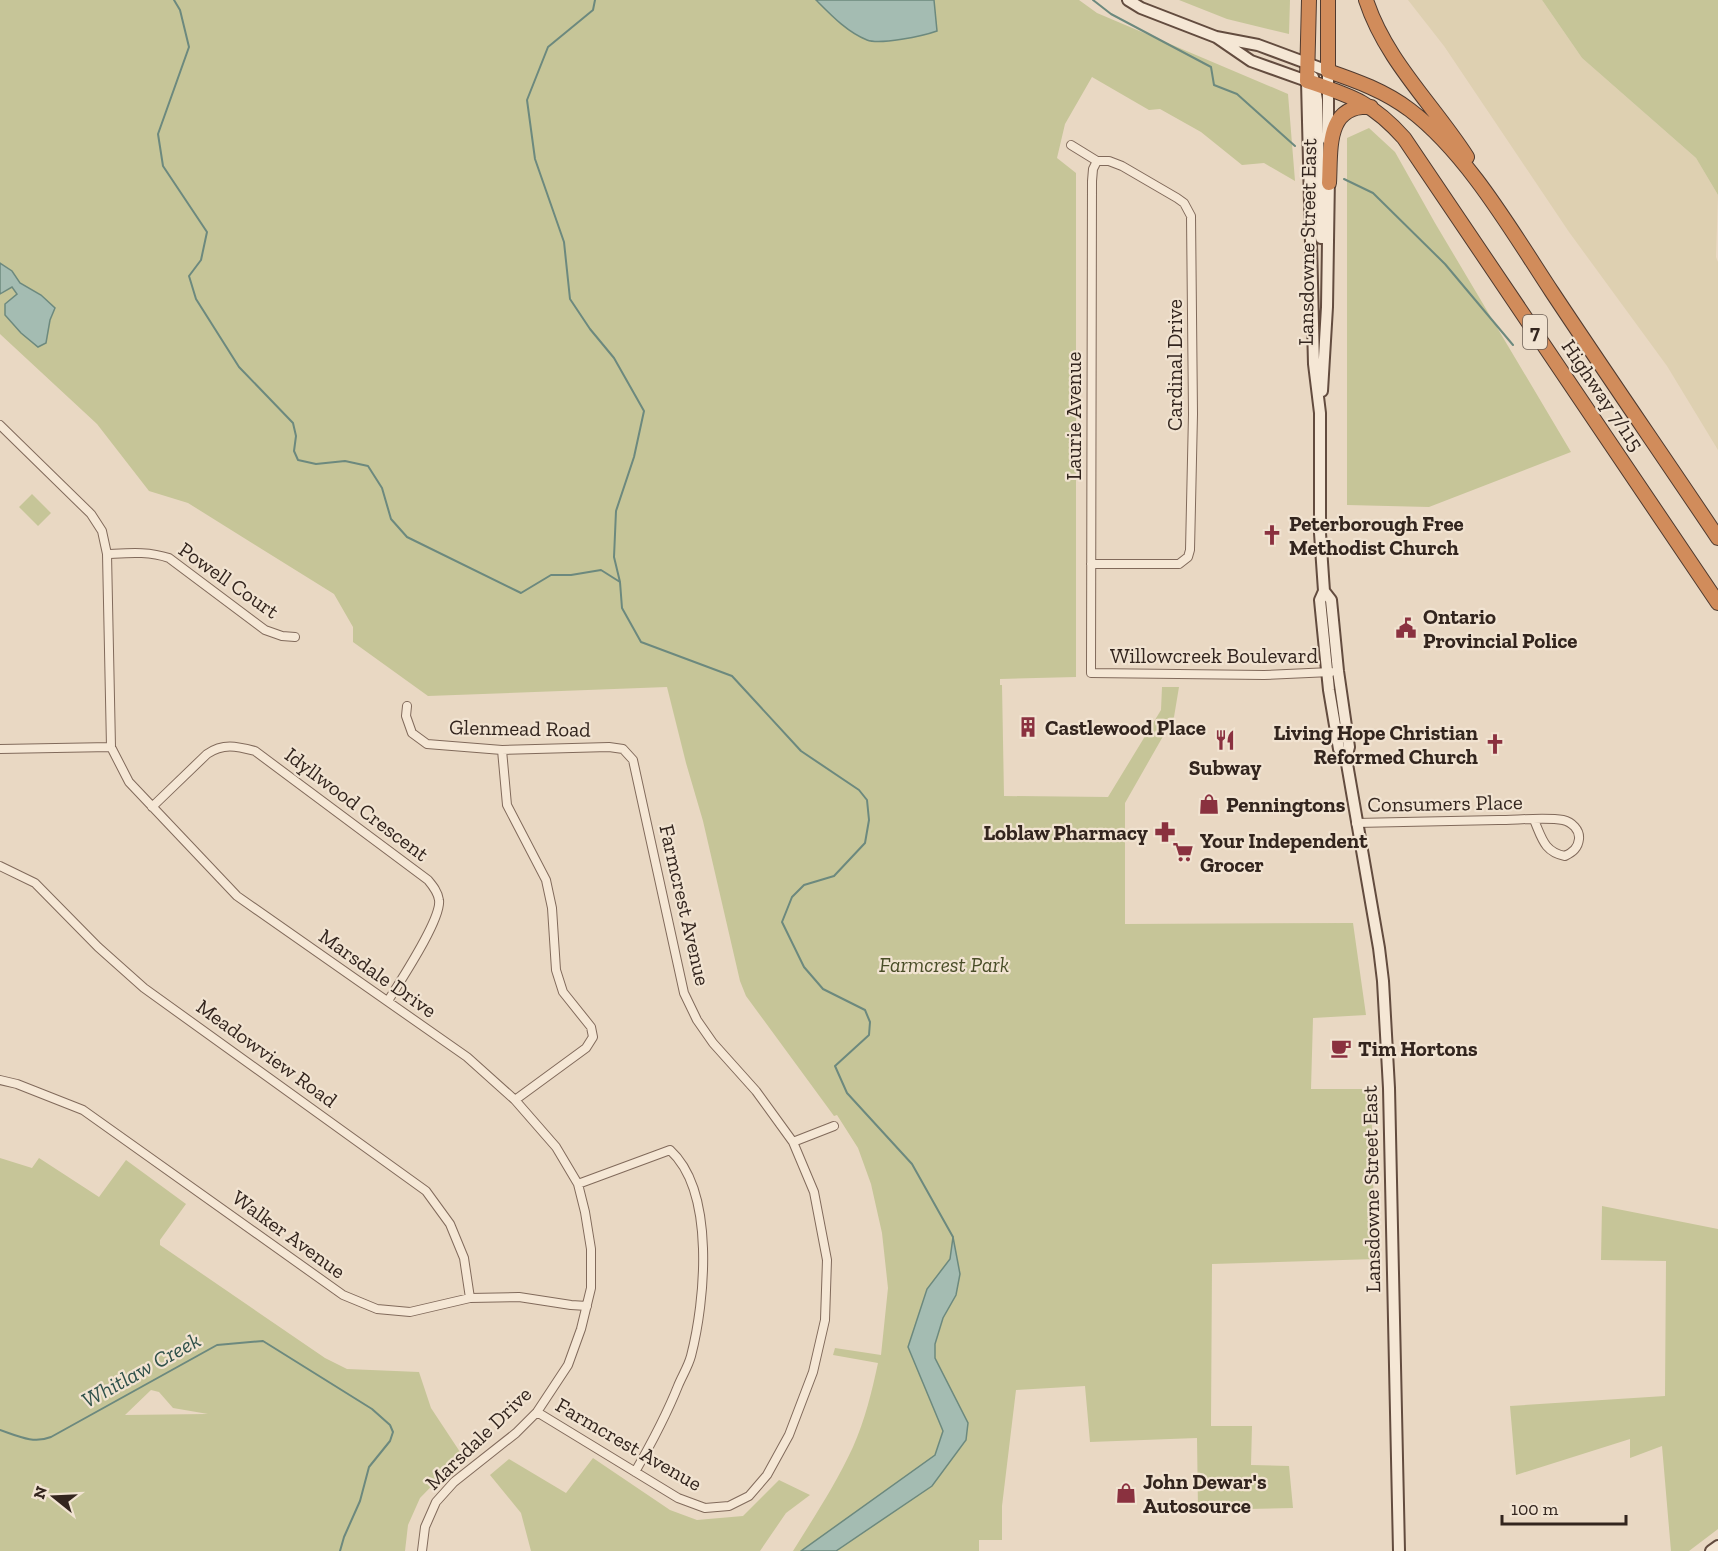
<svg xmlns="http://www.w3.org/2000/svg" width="1718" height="1551" font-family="'Zilla Slab',serif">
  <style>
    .farmland { fill: #ded0b1 }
    .green { fill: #c6c598; fill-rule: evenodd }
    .water { fill: #a4bcb2; stroke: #6c897e; stroke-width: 1.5 }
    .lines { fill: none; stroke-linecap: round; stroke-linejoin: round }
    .stream { stroke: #6c897e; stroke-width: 2 }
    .street-casing { stroke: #816a5b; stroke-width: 10 }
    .secondary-casing { stroke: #634c3f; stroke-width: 14 }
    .highway-casing { stroke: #4f3a2f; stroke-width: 16 }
    .street { stroke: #f5e7d5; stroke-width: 8 }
    .secondary { stroke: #f5e7d5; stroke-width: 10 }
    .highway { stroke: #d18c5b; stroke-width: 14 }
    .labels { text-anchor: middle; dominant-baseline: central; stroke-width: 4.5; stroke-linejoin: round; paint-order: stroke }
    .shield { fill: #f1e3d1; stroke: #6c5e54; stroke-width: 1.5 }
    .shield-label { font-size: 20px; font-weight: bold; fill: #33251e }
    .street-label { font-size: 21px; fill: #33251e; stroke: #f1e3d1 }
    .poi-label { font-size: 21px; font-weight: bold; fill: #33251e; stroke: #f1e3d1; text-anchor: start }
    .park-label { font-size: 21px; font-style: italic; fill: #494d27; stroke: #f1e3d1 }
    .water-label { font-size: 22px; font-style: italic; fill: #2f514a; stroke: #f1e3d1 }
  </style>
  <rect width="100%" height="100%" fill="#e9d8c3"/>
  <path class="farmland" d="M1408 0H1542L1582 58 1696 158 1718 195 1716 257 1718 262V450L1667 366 1569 232 1444 46Z"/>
  <path class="green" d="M0 0H1079L1097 13 1288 94 1295 181 1264 163 1242 165 1201 132 1160 109 1149 110 1092 77 1065 124 1057 158 1076 173V677L1000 679V685H1002L1004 796 1108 797 1161 710 1162 687H1179L1174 717 1125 803V924L1353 923 1366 1015 1313 1018 1311 1089H1371L1375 1259 1212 1264 1211 1426H1252L1251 1465 1289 1466 1293 1508 1198 1510 1197 1438 1090 1442 1085 1386 1016 1390 1002 1506V1540H979V1551H793C814 1517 836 1484 853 1447 865 1420 872 1391 878 1363L833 1355 835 1348 881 1355 888 1288 882 1233 871 1184 858 1148 837 1115 834 1116 746 996 740 981 703 821 686 763 667 687 428 696 353 642V627L334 594 188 503 149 491 97 424 0 334V294L12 286 46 343 50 320 55 308 41 295 20 283 12 271 0 263Z
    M1179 0H1290L1289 34 1227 19Z
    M1542 0H1718V195L1696 158 1582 58Z
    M1369 128 1395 152 1435 223 1571 452 1429 507 1347 505V138Z
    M32 494 51 513 38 526 19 507Z
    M0 1158 32 1168 39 1158 99 1197 126 1160 186 1204 160 1240V1245L325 1358 347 1369 419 1372 431 1408 462 1455 420 1498 408 1525 405 1551H0ZM151 1390 159 1392 173 1408 208 1414 125 1415Z
    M1602 1206 1718 1229V1529L1689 1551H1671L1662 1446 1630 1458V1439L1516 1475 1510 1406 1665 1396 1666 1261 1601 1260Z
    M593 1458 670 1510 697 1520 743 1516 779 1480 810 1495 786 1513 760 1551H531L521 1513 490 1475 509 1459 566 1493Z"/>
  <path class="water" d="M816 0H934L937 31C923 36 880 45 867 40 847 32 831 15 816 0Z
    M0 263 12 271 20 283 41 295 55 308 50 320 46 343 38 347 21 333 5 315V304L17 294 12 287 0 294Z
    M953 1237 960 1274 956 1295 943 1318 935 1344V1358L968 1423 966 1440 932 1486 836 1551H801L935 1455 943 1431 908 1347 927 1289 950 1259Z"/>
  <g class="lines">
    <path class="stream" d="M174 0 180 10 189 47 158 134 163 166 207 232 201 260 189 276 196 299 239 367 293 423 296 436 294 451 298 460 316 464 345 461 368 466 382 488 391 519 407 537 521 593 551 575H571L601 570 620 582
      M595 0 593 10 548 47 527 100 535 159 564 242 570 299 590 329 614 358 644 411 634 457 616 511 614 557 620 582 622 608 641 642 732 676 801 751 859 790 867 800 869 820 865 843 834 876 804 885 792 897 782 922 804 967 823 989 865 1010 870 1022 869 1035 835 1066 847 1093 912 1164 953 1237
      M1093 0 1111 14 1211 67 1214 85 1237 94 1295 146
      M1344 179 1373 193 1445 264 1513 345
      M0 1430C18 1436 33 1444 51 1437L217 1345 263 1341 372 1409 390 1425 393 1432 390 1441 369 1467 360 1501 344 1537 340 1551"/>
    <g class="street-casing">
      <path id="street" d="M1071 145 1097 161H1109L1122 166 1177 198 1184 203 1191 216 1193 414 1190 550 1188 557 1179 564H1091
        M1097 161 1093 169 1092 181 1091 673 1264 675 1331 672
        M0 425 91 514 102 531 107 554 111 747 129 782 237 896 467 1057 515 1100 556 1147 578 1184 585 1212 591 1249V1288L581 1329 568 1365 537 1412 516 1433 454 1482 436 1502 425 1527 422 1551
        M107 554C129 553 148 551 169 558L265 630 282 636 295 637
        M407 706 406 716 412 733 427 744 502 750 609 747 623 749 633 760 684 993 697 1020 713 1043 756 1091 793 1142 814 1192 827 1260 825 1320 813 1372 789 1435 767 1475 749 1496 729 1506 705 1508 678 1498 537 1412
        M0 749 111 747
        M502 750 507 805 546 880 552 908 556 970 563 992 591 1027 593 1037 586 1048 515 1100
        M152 807 207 754C223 743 236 746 255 751L428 880C433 886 438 892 439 900 442 919 399 983 388 1001
        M1356 823C1404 822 1451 821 1498 820 1516 820 1547 817 1563 820 1572 822 1580 830 1579 839 1578 848 1573 852 1565 856 1544 852 1542 838 1534 820
        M0 866 35 883 98 947 144 988 426 1191 450 1224 464 1258 470 1298
        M0 1080 17 1084 83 1110 343 1295 377 1309 410 1312 470 1298 519 1297 571 1305 587 1306
        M793 1142 834 1126
        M578 1184 670 1150C716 1192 705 1302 691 1356 688 1367 682 1376 678 1386 666 1416 651 1444 635 1472"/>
    </g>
    <g class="secondary-casing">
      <path id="secondary" d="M1128 0 1141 8 1216 37 1258 45 1328 71V140
        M1216 37 1251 61 1307 81 1314 364 1320 413V533L1324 591 1320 600 1329 690 1339 749 1346 758
        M1313 77 1317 100 1321 238
        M1322 391 1327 307 1329 176
        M1324 591 1331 600 1338 671 1349 747 1346 758 1379 948 1383 981 1389 1088 1399 1551
        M1711 1551 1718 1546"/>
    </g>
    <g class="highway-casing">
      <path id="highway" d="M1309 0 1307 81C1351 96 1372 102 1404 138L1718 603
        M1328 0V71C1357 81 1385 91 1410 110 1467 153 1513 233 1552 292 1607 375 1663 456 1718 538
        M1366 0C1386 61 1433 104 1467 157
        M1329 183C1331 150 1325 104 1371 107"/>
    </g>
    <use href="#street" class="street"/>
    <use href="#secondary" class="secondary"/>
    <use href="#highway" class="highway"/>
  </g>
  <defs>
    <g id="church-bare" transform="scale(1.62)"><path d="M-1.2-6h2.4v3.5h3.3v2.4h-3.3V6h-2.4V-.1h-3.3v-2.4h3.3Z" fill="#8a313f" stroke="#f1e3d1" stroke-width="2.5" paint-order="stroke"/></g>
    <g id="civic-bare" transform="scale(1.62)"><path d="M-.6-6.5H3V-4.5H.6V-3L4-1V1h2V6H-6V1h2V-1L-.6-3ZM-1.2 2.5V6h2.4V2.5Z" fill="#8a313f" stroke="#f1e3d1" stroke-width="2.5" paint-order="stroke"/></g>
    <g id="building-bare" transform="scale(1.62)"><path d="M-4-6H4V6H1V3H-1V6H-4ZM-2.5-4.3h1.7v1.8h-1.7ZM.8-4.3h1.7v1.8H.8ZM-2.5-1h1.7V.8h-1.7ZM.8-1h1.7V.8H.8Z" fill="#8a313f" stroke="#f1e3d1" stroke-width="2.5" paint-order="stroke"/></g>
    <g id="restaurant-bare" transform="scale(1.62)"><path d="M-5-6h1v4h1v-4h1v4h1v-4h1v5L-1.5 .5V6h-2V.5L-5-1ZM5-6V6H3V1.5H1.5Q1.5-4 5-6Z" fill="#8a313f" stroke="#f1e3d1" stroke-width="2.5" paint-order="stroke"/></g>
    <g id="shop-bare" transform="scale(1.62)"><path d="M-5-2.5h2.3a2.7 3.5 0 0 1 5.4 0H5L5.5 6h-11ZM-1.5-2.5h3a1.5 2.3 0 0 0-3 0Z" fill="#8a313f" stroke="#f1e3d1" stroke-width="2.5" paint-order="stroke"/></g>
    <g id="pharmacy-bare" transform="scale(1.62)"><path d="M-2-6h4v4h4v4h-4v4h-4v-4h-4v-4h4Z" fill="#8a313f" stroke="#f1e3d1" stroke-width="2.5" paint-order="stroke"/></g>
    <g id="supermarket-bare" transform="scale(1.62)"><path d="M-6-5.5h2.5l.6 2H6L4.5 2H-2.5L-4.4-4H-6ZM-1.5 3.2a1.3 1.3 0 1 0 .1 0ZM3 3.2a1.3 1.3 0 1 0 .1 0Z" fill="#8a313f" stroke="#f1e3d1" stroke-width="2.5" paint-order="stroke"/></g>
    <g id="cafe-bare" transform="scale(1.62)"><path d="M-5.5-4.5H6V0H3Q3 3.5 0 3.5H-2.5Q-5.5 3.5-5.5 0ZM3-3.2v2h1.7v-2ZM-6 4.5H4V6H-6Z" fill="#8a313f" stroke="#f1e3d1" stroke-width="2.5" paint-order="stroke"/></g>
  </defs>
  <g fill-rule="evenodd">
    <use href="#church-bare" x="1272" y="535"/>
    <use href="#civic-bare" x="1406" y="628"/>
    <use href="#building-bare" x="1028" y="727"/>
    <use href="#restaurant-bare" x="1225" y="740"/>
    <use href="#church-bare" x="1495" y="744"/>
    <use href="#shop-bare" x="1209" y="804"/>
    <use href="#pharmacy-bare" x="1165" y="832"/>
    <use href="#supermarket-bare" x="1183" y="852"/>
    <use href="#cafe-bare" x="1341" y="1048"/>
    <use href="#shop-bare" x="1126" y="1493"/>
  </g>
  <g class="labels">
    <rect class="shield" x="1523" y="315" width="24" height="34" rx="4.5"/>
    <g class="shield-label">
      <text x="1535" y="332">7</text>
    </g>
    <g class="street-label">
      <text transform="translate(1307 242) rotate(-89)">Lansdowne Street East</text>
      <text transform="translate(1174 365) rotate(-90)">Cardinal Drive</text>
      <text transform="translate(1603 395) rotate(56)">Highway 7/115</text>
      <text transform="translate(1073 416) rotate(-90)">Laurie Avenue</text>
      <text transform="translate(229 580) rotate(35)">Powell Court</text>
      <text x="1214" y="655">Willowcreek Boulevard</text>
      <text transform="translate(520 728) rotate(1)">Glenmead Road</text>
      <text transform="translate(1445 803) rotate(-1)">Consumers Place</text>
      <text transform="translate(357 804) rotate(37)">Idyllwood Crescent</text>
      <text transform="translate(685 905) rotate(77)">Farmcrest Avenue</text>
      <text transform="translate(378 973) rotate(35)">Marsdale Drive</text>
      <text transform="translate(267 1053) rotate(36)">Meadowview Road</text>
      <text transform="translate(1371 1189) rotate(-91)">Lansdowne Street East</text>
      <text transform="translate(289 1234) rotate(36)">Walker Avenue</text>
      <text transform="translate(478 1438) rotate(-44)">Marsdale Drive</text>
      <text transform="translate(629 1444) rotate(30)">Farmcrest Avenue</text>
    </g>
    <g class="poi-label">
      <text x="1289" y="523">Peterborough Free<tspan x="1289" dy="24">Methodist Church</tspan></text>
      <text x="1423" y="616">Ontario<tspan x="1423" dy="24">Provincial Police</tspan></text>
      <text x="1045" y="727">Castlewood Place</text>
      <text x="1478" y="732" text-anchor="end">Living Hope Christian<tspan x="1478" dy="24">Reformed Church</tspan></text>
      <text x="1225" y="767" text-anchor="middle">Subway</text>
      <text x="1226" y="804">Penningtons</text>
      <text x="1148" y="832" text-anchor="end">Loblaw Pharmacy</text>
      <text x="1200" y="840">Your Independent<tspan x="1200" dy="24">Grocer</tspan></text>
      <text x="1358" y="1048">Tim Hortons</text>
      <text x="1143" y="1481">John Dewar's<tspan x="1143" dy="24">Autosource</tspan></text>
    </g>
    <g class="park-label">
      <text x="944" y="964">Farmcrest Park</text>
    </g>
    <g class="water-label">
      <text transform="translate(141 1370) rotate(-29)">Whitlaw Creek</text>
    </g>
  </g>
  <g transform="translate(54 1497) rotate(288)" stroke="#f1e3d1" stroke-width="4.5" paint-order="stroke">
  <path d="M0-4.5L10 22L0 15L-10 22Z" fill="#33251e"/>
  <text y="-9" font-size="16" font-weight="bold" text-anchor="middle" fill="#33251e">N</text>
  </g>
  <path d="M1502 1515v9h124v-9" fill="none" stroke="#33251e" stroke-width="3"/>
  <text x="1511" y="1515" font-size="18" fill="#33251e" stroke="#f1e3d1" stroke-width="4.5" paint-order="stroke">100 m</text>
</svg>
